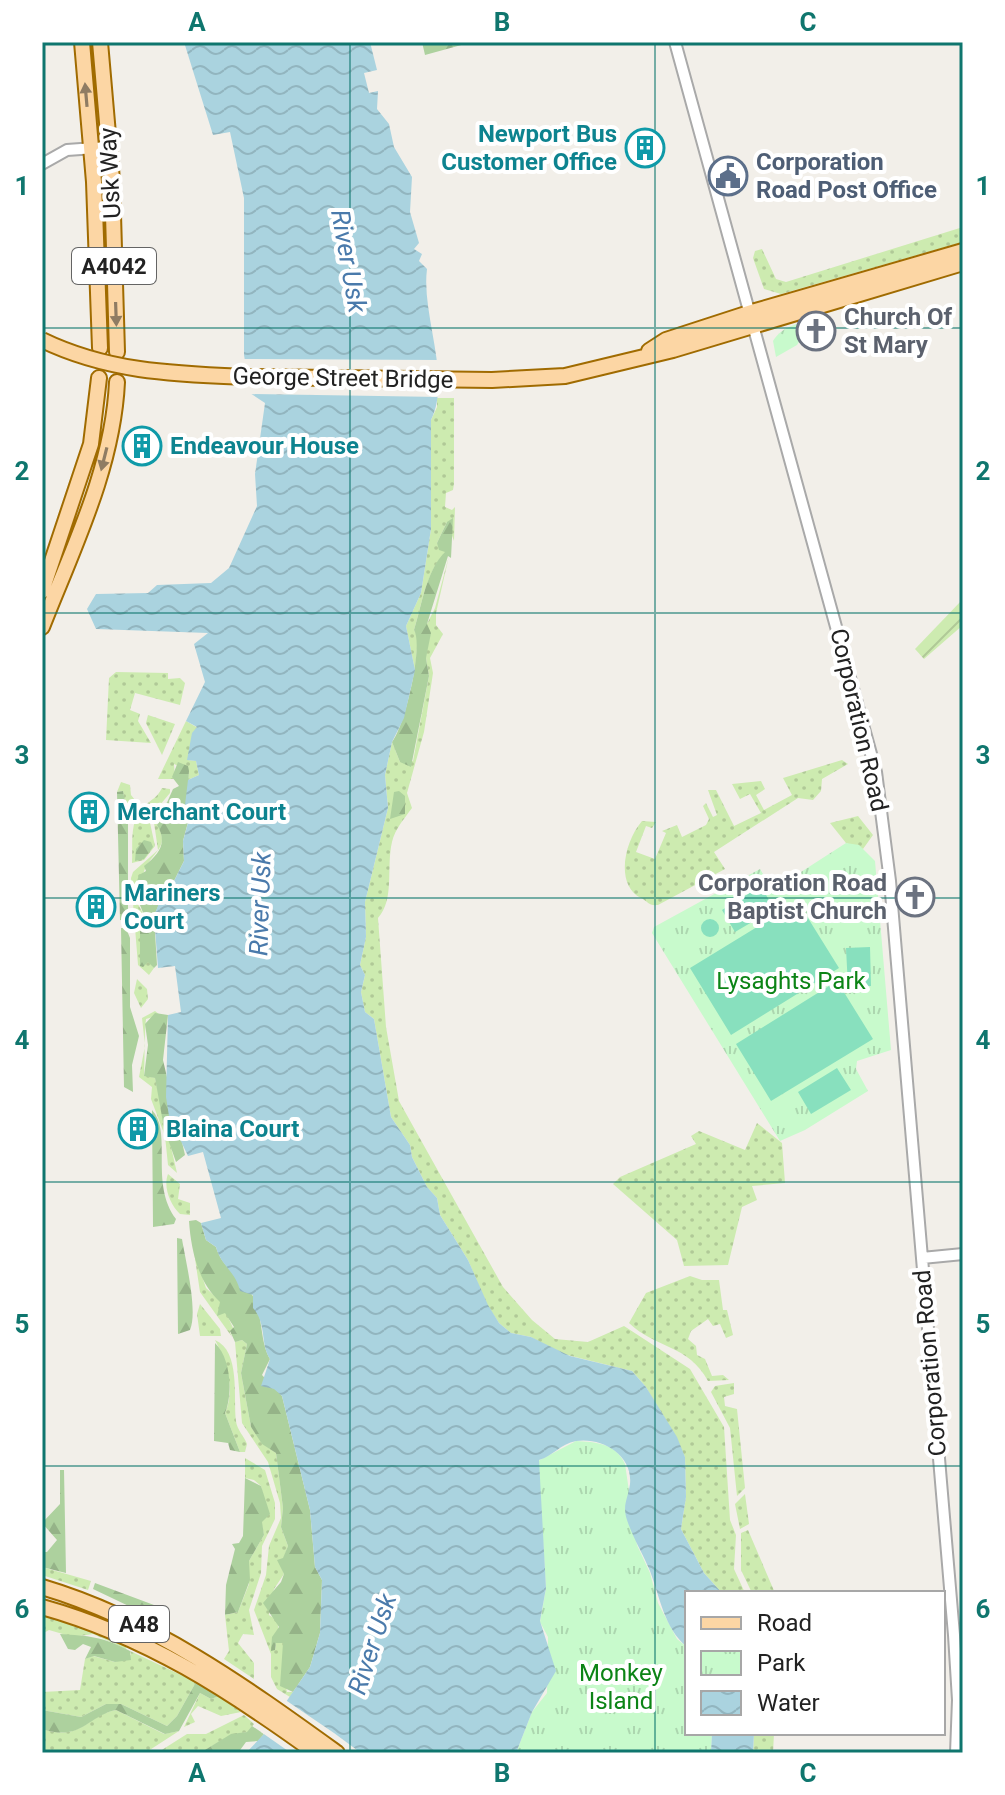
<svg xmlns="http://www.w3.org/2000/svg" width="1005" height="1795" font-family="Roboto,sans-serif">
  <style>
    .grass { fill: url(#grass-dots) }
    .forest { fill: url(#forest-firs) }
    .park { fill: url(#park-tufts) }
    .garden { fill: url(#garden-furrows) }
    .pitch { fill: #88e0be }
    .water { fill: url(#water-waves) }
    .pier { fill: #f2efe9 }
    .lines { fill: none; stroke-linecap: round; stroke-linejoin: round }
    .minor-casing { stroke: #a9a9a9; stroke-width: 14 }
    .major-casing { stroke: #a06b00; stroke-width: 18 }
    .minor { stroke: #fff; stroke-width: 10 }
    .major { stroke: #fcd6a4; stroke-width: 14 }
    .major-bridge-casing { stroke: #a06b00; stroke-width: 18; stroke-linecap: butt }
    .major-bridge { stroke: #fcd6a4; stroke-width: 14 }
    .oneway { fill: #8f7c63 }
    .grid { fill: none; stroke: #0f766e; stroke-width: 2; stroke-opacity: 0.55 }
    .labels { text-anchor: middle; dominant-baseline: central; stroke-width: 8; stroke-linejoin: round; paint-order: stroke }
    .shield { fill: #fff; stroke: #646464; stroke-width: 2 }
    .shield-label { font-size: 22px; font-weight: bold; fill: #222 }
    .culture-label { font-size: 24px; font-weight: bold; fill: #0d838f; stroke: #fff; text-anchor: start }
    .service-label { font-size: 24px; font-weight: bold; fill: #4e5e75; stroke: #fff; text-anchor: start }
    .street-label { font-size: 24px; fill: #222; stroke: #fff }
    .worship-label { font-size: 24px; font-weight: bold; fill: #5b616d; stroke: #fff; text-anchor: start }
    .park-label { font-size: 24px; fill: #0c8416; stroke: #fff }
    .water-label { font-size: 26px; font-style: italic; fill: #4a7aab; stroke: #fff }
    .neatline { fill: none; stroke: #0f766e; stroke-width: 3 }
    .grid-label { font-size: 26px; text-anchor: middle; font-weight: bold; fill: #0f766e }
  </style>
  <defs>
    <pattern id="grass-dots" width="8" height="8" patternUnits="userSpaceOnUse" patternTransform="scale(2)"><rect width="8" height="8" fill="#cdebb0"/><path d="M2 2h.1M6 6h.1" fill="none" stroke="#b0c997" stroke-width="1.8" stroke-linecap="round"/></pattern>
    <pattern id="forest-firs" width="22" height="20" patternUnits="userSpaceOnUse" patternTransform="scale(2)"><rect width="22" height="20" fill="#add19e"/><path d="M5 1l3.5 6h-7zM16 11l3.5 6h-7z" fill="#95b388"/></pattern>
    <pattern id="park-tufts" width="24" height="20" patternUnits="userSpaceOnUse" patternTransform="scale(2)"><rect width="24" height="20" fill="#c8facc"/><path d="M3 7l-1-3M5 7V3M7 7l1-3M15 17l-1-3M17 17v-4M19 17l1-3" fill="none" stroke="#acd6af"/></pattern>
    <pattern id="garden-furrows" width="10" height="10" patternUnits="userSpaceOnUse" patternTransform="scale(2)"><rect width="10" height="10" fill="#cdebb0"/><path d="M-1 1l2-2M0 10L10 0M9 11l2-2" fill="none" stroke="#b0c997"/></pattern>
    <pattern id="water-waves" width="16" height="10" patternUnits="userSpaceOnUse" patternTransform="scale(2)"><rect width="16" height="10" fill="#aad3df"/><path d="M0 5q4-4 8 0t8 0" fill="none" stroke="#92b5bf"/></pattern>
  </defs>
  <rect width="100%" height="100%" fill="#f2efe9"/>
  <path class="grass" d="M963 227V242L781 294 764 289 753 258 755 251 762 249 776 279 786 282Z
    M437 398H454V484L453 490 446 493 445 507 452 510 455 507 454 541 447 522 437 543 446 552C426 571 422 604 414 630L418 637 415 670 406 626 421 593 431 529V420L437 407Z
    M449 556 436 613V625L443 634 430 658 433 673 424 732 407 793 412 808C404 819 395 829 392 842 386 867 395 899 378 918L386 1027 399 1101 503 1287 532 1320 555 1339 588 1342 624 1326 690 1369 724 1427 730 1520 736 1535 734 1569 745 1593H722L704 1573 681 1529 686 1497 685 1457 646 1387 632 1371 555 1352 531 1337 511 1333 499 1323 487 1305 468 1260 440 1215 437 1198 427 1187 412 1157 410 1145 391 1117 374 1019 365 1012 361 992 365 975 360 965 366 937 365 902 388 808 385 775 392 742 400 762 413 761 429 676 426 658 427 624 435 608Z
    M116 672 168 673V679L180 678 185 683 180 705 135 693 130 710 140 714 138 721 151 743 106 740 109 678Z
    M148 715 175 724 162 755 146 723Z
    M186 721 198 728 188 760 196 761 199 775 188 780 189 771 174 764 175 779H158Z
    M842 760 848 764 822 779 821 791 813 800 798 798 714 852 725 869 658 905C648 906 649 902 641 898 615 885 624 842 642 821L656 822 652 828 646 826 636 852 655 859 666 833 662 831 677 825 682 837 706 825 709 819 703 806 706 803 713 817 717 815 708 790H716L734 826 761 813 750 794 740 799 732 784 761 781 765 789 756 795 764 810 792 795 783 778Z
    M121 782 130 785 131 795 139 805 128 824 123 791 117 792Z
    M162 788 170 789V793L149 818 155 846 144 860 132 863C133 842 129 821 144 806 152 799 157 798 162 788Z
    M167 802 157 824C168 844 159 848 148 863 143 870 139 889 135 899L144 915 140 962H149L154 968 149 975 138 965 131 878 133 872 158 850 153 816Z
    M858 816 873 835 863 849 846 843 830 823Z
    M137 979 147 989 148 999 141 1008 134 993Z
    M155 1011 160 1015 146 1019C144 1038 145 1056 144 1075L155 1078 177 1173 168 1165 165 1136 151 1099 152 1087 139 1077 145 1046 142 1018Z
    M757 1123 782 1143 785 1183 752 1186 757 1200 742 1207 728 1265 684 1266 677 1240 613 1184 620 1177 696 1144 691 1136 699 1131 745 1150Z
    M168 1174 180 1184 178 1199 190 1203V1215L180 1214C170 1204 163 1187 168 1174Z
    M194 1252 206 1288 221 1302 234 1330 230 1332 232 1337 200 1292Z
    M690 1276 702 1280H719L723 1310H727L733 1335 726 1338 720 1324 713 1326 708 1319 691 1331 688 1339 696 1346 697 1355 705 1359 712 1376 723 1375 729 1380 708 1381C688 1344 656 1349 629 1323L646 1293Z
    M200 1304 220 1329 221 1336H200L197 1314Z
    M215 1340C241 1351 233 1398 236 1421 237 1430 244 1436 247 1444L245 1452H240L225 1413C236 1389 226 1361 215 1340Z
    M242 1340 247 1344 241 1373 251 1427 262 1443 276 1453 283 1508 281 1527 288 1546 281 1566 284 1574 274 1589 269 1615 277 1620 279 1632 272 1644 275 1650 276 1643 283 1642V1672L287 1692H293L290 1697 277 1689 271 1677V1654L254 1610 266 1575 269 1546 281 1518 280 1503 268 1462 242 1423 235 1342Z
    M734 1383V1394L724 1397 725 1406 737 1409 745 1488 737 1496 730 1428 711 1392 715 1386Z
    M245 1458 265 1470 275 1503V1519L262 1546 261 1573 249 1610 254 1635 243 1634 238 1643 254 1663V1679L224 1659 229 1651 225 1615 238 1612 249 1584V1561L264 1535 261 1521 266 1509 261 1486 254 1480 245 1478Z
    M745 1494 749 1524 740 1529 735 1504Z
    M748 1530 775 1593H752L741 1570V1533Z
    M42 1567 91 1581 88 1590 42 1575Z
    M42 1615 127 1644 126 1649 93 1634 73 1637 49 1630 42 1634Z
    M130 1651 196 1682 177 1716 167 1726 121 1704H106L81 1717 42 1710V1692L80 1690 85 1659 93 1656 115 1662 131 1655Z
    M200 1693 211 1699 219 1696 241 1712 221 1716 198 1706 191 1714 195 1722 184 1727Z
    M116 1710 164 1734 179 1731 145 1753H42V1729C83 1742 86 1715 116 1710Z
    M244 1715 254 1724 248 1732 231 1735 200 1753H157L187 1734H206Z
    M754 1733H774L773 1753H753Z"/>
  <path class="forest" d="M422 42H465V44L425 55Z
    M453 518 451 558 448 556 427 624 431 633 426 658 429 676 411 767 400 762 392 742C404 728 424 646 414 630 422 605 426 571 445 552L439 550 437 543 447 522Z
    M178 762 188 766 189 771 187 801 191 811 183 841 184 861 170 889 166 888 154 916 157 965 154 968 148 962 143 967 140 966V924L144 915 134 890 139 875 146 871 144 866C159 854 168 843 157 825L173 789 179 786 172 777Z
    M123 791 128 816V921L120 920 117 792Z
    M399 791 405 796V814L390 819 394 792Z
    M144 840 151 842 153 847 144 859 135 861 136 849Z
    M121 928H126L130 938V1007L139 1036 132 1065 133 1092 124 1087Z
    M155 1013 168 1015 163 1060 185 1155 176 1162 164 1128 155 1078 144 1076 148 1045 145 1024Z
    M152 1110C173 1133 149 1183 176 1219L174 1224 153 1227Z
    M196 1220 201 1223 206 1240 216 1247C222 1269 243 1277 254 1298 263 1317 260 1342 270 1359L262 1375 282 1396 310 1510 315 1567 322 1580 320 1633 310 1667 293 1692 280 1686 283 1643H276L275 1650 271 1651 272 1637 279 1627 263 1603 281 1582 284 1574 277 1560 283 1558 288 1546 281 1527 283 1508 276 1453 262 1444 251 1427 241 1373 247 1344 242 1340 235 1342 230 1331 234 1327 225 1313 217 1316 220 1302C198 1282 191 1250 189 1221Z
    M177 1238 182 1239C186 1263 198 1311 190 1330L178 1334Z
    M215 1343C231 1358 233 1394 225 1413L240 1452 230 1450 228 1443 214 1441Z
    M60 1470H64L66 1573 42 1567V1552H47L57 1540 42 1523 60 1504Z
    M245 1478 261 1486 270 1514 262 1522 264 1535 249 1561 250 1580 238 1612 225 1615 226 1585 235 1549 232 1544 239 1543 243 1536Z
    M95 1583 154 1605 156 1619 93 1589Z
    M60 1634C89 1636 101 1636 130 1651L131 1660 115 1662 94 1656 85 1659 91 1647 83 1644 75 1650 68 1649Z
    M196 1682 219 1696 211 1699 200 1693 179 1731 165 1734 116 1710C87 1716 82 1742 42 1729V1710L81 1717 106 1704H121L167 1726 177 1716Z
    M252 1726 264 1734 258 1741 246 1742 238 1753H200L231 1734 247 1732Z"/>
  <path class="park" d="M809 320 810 325 797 345 776 357 773 341C782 327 794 325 809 320Z
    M846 843 859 845 875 861 891 1050 857 1061 856 1069 868 1091 805 1130 780 1141 652 933 654 927 760 869 773 890Z
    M576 1441C595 1442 616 1443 625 1464L637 1545 650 1573 658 1603 677 1639 687 1647V1733H712L711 1753H516L532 1712 547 1693 548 1637 540 1622 546 1588 538 1461Z"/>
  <path class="garden" d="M963 599V625L924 659 915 649Z"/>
  <path class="pitch" d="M761 886 774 909 735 932 722 910Z
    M798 902 839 968 731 1035 690 968Z
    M701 928a9 9 0 1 1 18 0a9 9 0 1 1-18 0Z
    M870 947 871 986 848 987 846 948Z
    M837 981 873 1039 771 1101 736 1044Z
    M837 1068 851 1090 811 1114 798 1092Z"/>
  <path class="water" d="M184 42H370L377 70 364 73 369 93 378 91 377 109 389 124 394 147 412 177 410 212 419 243 414 249 422 254 419 261 427 269C421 315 452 377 431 420V529L421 593 406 626 415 670 404 718 392 742 385 775 388 808 365 902 366 937 360 965 365 975 361 992 365 1012 374 1019 391 1117 410 1145 412 1157 427 1187 437 1198 440 1215 468 1260 488 1305 499 1323 511 1333 531 1337 570 1356 632 1371 646 1387 677 1437 685 1457 686 1497 681 1529 704 1573 722 1593H687V1647C664 1628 660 1597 650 1571 643 1554 633 1538 627 1520 622 1505 628 1499 630 1484 633 1455 602 1437 576 1441 560 1444 553 1456 539 1460L546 1588 540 1621 556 1671 532 1712 516 1753H246L264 1734 310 1667 320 1633 322 1580 315 1567 310 1510 282 1396 274 1389 261 1386 270 1359C260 1343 267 1324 253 1308V1295L240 1291C236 1272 221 1266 216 1247L206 1240 201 1223 221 1218 203 1152 188 1156 169 1116 166 1097 168 1015 181 1012 175 966 158 968 154 916 165 888 170 889 184 861 183 841 191 812 185 805 188 780 199 775 196 761 187 760 192 733 197 727 186 721 205 682 194 644 208 633 96 629 87 609 96 594 148 593 157 585 211 583 229 568 257 506 255 474 265 403 250 393 244 355V198L230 132 213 135Z
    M712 1733H754L753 1753H711Z"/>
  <path class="pier" d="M241 359 439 360 441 397 246 394Z
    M284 1699 334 1733 361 1753H291L261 1732Z"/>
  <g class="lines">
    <g class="minor-casing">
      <path id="minor" d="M675 42 876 772 890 881 954 1635 958 1700 956 1753
        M42 164 67 150 109 147
        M922 1258 963 1254"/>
    </g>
    <g class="major-casing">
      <path id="major" d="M82 42 94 182 100 348
        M100 42 112 180 117 352
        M649 351 666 340 752 312 963 251
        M246 377 492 380 565 376 673 350 963 263
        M42 591 91 444 99 378
        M42 627C73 548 113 468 117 382
        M42 1587C153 1620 244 1686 337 1753
        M42 1607C146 1636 229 1690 316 1753"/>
    </g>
    <use href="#minor" class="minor"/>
    <use href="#major" class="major"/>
    <g class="major-bridge-casing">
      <path id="major-bridge" d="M42 340C108 372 174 374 246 377"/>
    </g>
    <use href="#major-bridge" class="major-bridge"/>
  </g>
  <defs><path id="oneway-solid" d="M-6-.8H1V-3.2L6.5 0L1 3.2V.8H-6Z" transform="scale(2)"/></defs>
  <g class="oneway">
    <use href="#oneway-solid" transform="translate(86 95) rotate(-95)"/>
    <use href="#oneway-solid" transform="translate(116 314) rotate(88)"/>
    <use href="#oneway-solid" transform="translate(104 459) rotate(104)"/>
  </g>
  <path class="grid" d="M350 42V1753M655 42V1753M42 328H963M42 613H963M42 898H963M42 1182H963M42 1466H963"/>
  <defs>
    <g id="building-ring" transform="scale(2)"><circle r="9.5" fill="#fff" stroke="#0f9aa8" stroke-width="1.5"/><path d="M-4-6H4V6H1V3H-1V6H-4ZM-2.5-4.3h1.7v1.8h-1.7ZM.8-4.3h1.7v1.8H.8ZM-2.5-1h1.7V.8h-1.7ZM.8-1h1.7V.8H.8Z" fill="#0f9aa8"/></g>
    <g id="civic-ring" transform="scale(2)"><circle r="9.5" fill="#fff" stroke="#5c6f8a" stroke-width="1.5"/><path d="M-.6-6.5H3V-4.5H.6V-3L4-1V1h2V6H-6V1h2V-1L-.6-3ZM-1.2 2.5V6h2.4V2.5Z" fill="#5c6f8a"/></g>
    <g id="church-ring" transform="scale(2)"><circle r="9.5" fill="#fff" stroke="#6b7280" stroke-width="1.5"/><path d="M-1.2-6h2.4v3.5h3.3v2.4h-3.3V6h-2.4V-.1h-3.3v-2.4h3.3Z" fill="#6b7280"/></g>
  </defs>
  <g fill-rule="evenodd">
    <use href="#building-ring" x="645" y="148"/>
    <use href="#civic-ring" x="728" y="176"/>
    <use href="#church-ring" x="816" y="331"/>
    <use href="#building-ring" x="142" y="446"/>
    <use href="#building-ring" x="89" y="812"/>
    <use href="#church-ring" x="915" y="897"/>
    <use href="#building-ring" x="96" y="907"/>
    <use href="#building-ring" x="138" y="1129"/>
  </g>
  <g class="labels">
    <g class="shield">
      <rect x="72" y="248" width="84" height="36" rx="6"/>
      <rect x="109" y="1606" width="60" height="36" rx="6"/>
    </g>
    <g class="shield-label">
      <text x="114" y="266">A4042</text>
      <text x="139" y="1624">A48</text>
    </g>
    <g class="culture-label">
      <text x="617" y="134" text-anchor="end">Newport Bus<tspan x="617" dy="28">Customer Office</tspan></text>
      <text x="170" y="446">Endeavour House</text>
      <text x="117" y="812">Merchant Court</text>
      <text x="124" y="893">Mariners<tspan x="124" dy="28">Court</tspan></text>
      <text x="166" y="1129">Blaina Court</text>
    </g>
    <g class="service-label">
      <text x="756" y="162">Corporation<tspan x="756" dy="28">Road Post Office</tspan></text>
    </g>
    <g class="street-label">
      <text transform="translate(110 173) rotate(-93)">Usk Way</text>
      <text transform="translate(343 378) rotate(1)">George Street Bridge</text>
      <text transform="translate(859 720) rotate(77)">Corporation Road</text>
      <text transform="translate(930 1363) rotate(-95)">Corporation Road</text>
    </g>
    <g class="worship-label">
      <text x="844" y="317">Church Of<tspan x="844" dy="28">St Mary</tspan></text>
      <text x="887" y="883" text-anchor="end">Corporation Road<tspan x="887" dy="28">Baptist Church</tspan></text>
    </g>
    <g class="park-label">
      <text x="791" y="981">Lysaghts Park</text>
      <text x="621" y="1673">Monkey<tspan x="621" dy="28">Island</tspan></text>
    </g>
    <g class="water-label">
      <text transform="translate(349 261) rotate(80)">River Usk</text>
      <text transform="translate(260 904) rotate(-88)">River Usk</text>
      <text transform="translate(372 1644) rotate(-72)">River Usk</text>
    </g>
  </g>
  <rect width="1005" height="1795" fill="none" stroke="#ffffff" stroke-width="88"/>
  <rect x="685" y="1591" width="260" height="144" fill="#ffffff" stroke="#a7a7a7" stroke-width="2"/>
  <rect x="701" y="1617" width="40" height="12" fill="#fcd6a4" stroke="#a7a7a7" stroke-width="2"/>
  <text x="757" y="1631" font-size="24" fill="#222222">Road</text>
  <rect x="701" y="1651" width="40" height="24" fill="url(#park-tufts)" stroke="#a7a7a7" stroke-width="2"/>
  <text x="757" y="1671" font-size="24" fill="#222222">Park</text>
  <rect x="701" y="1691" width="40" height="24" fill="url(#water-waves)" stroke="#a7a7a7" stroke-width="2"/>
  <text x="757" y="1711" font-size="24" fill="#222222">Water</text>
  <rect x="44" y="44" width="917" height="1707" class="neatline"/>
  <g class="grid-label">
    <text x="197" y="31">A</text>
    <text x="502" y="31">B</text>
    <text x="808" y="31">C</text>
    <text x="22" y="195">1</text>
    <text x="983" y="195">1</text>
    <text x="22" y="480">2</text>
    <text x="983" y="480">2</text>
    <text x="22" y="764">3</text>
    <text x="983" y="764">3</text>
    <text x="22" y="1049">4</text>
    <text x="983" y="1049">4</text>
    <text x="22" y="1333">5</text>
    <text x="983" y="1333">5</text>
    <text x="22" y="1618">6</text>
    <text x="983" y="1618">6</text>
    <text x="197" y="1782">A</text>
    <text x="502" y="1782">B</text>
    <text x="808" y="1782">C</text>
  </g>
</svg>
